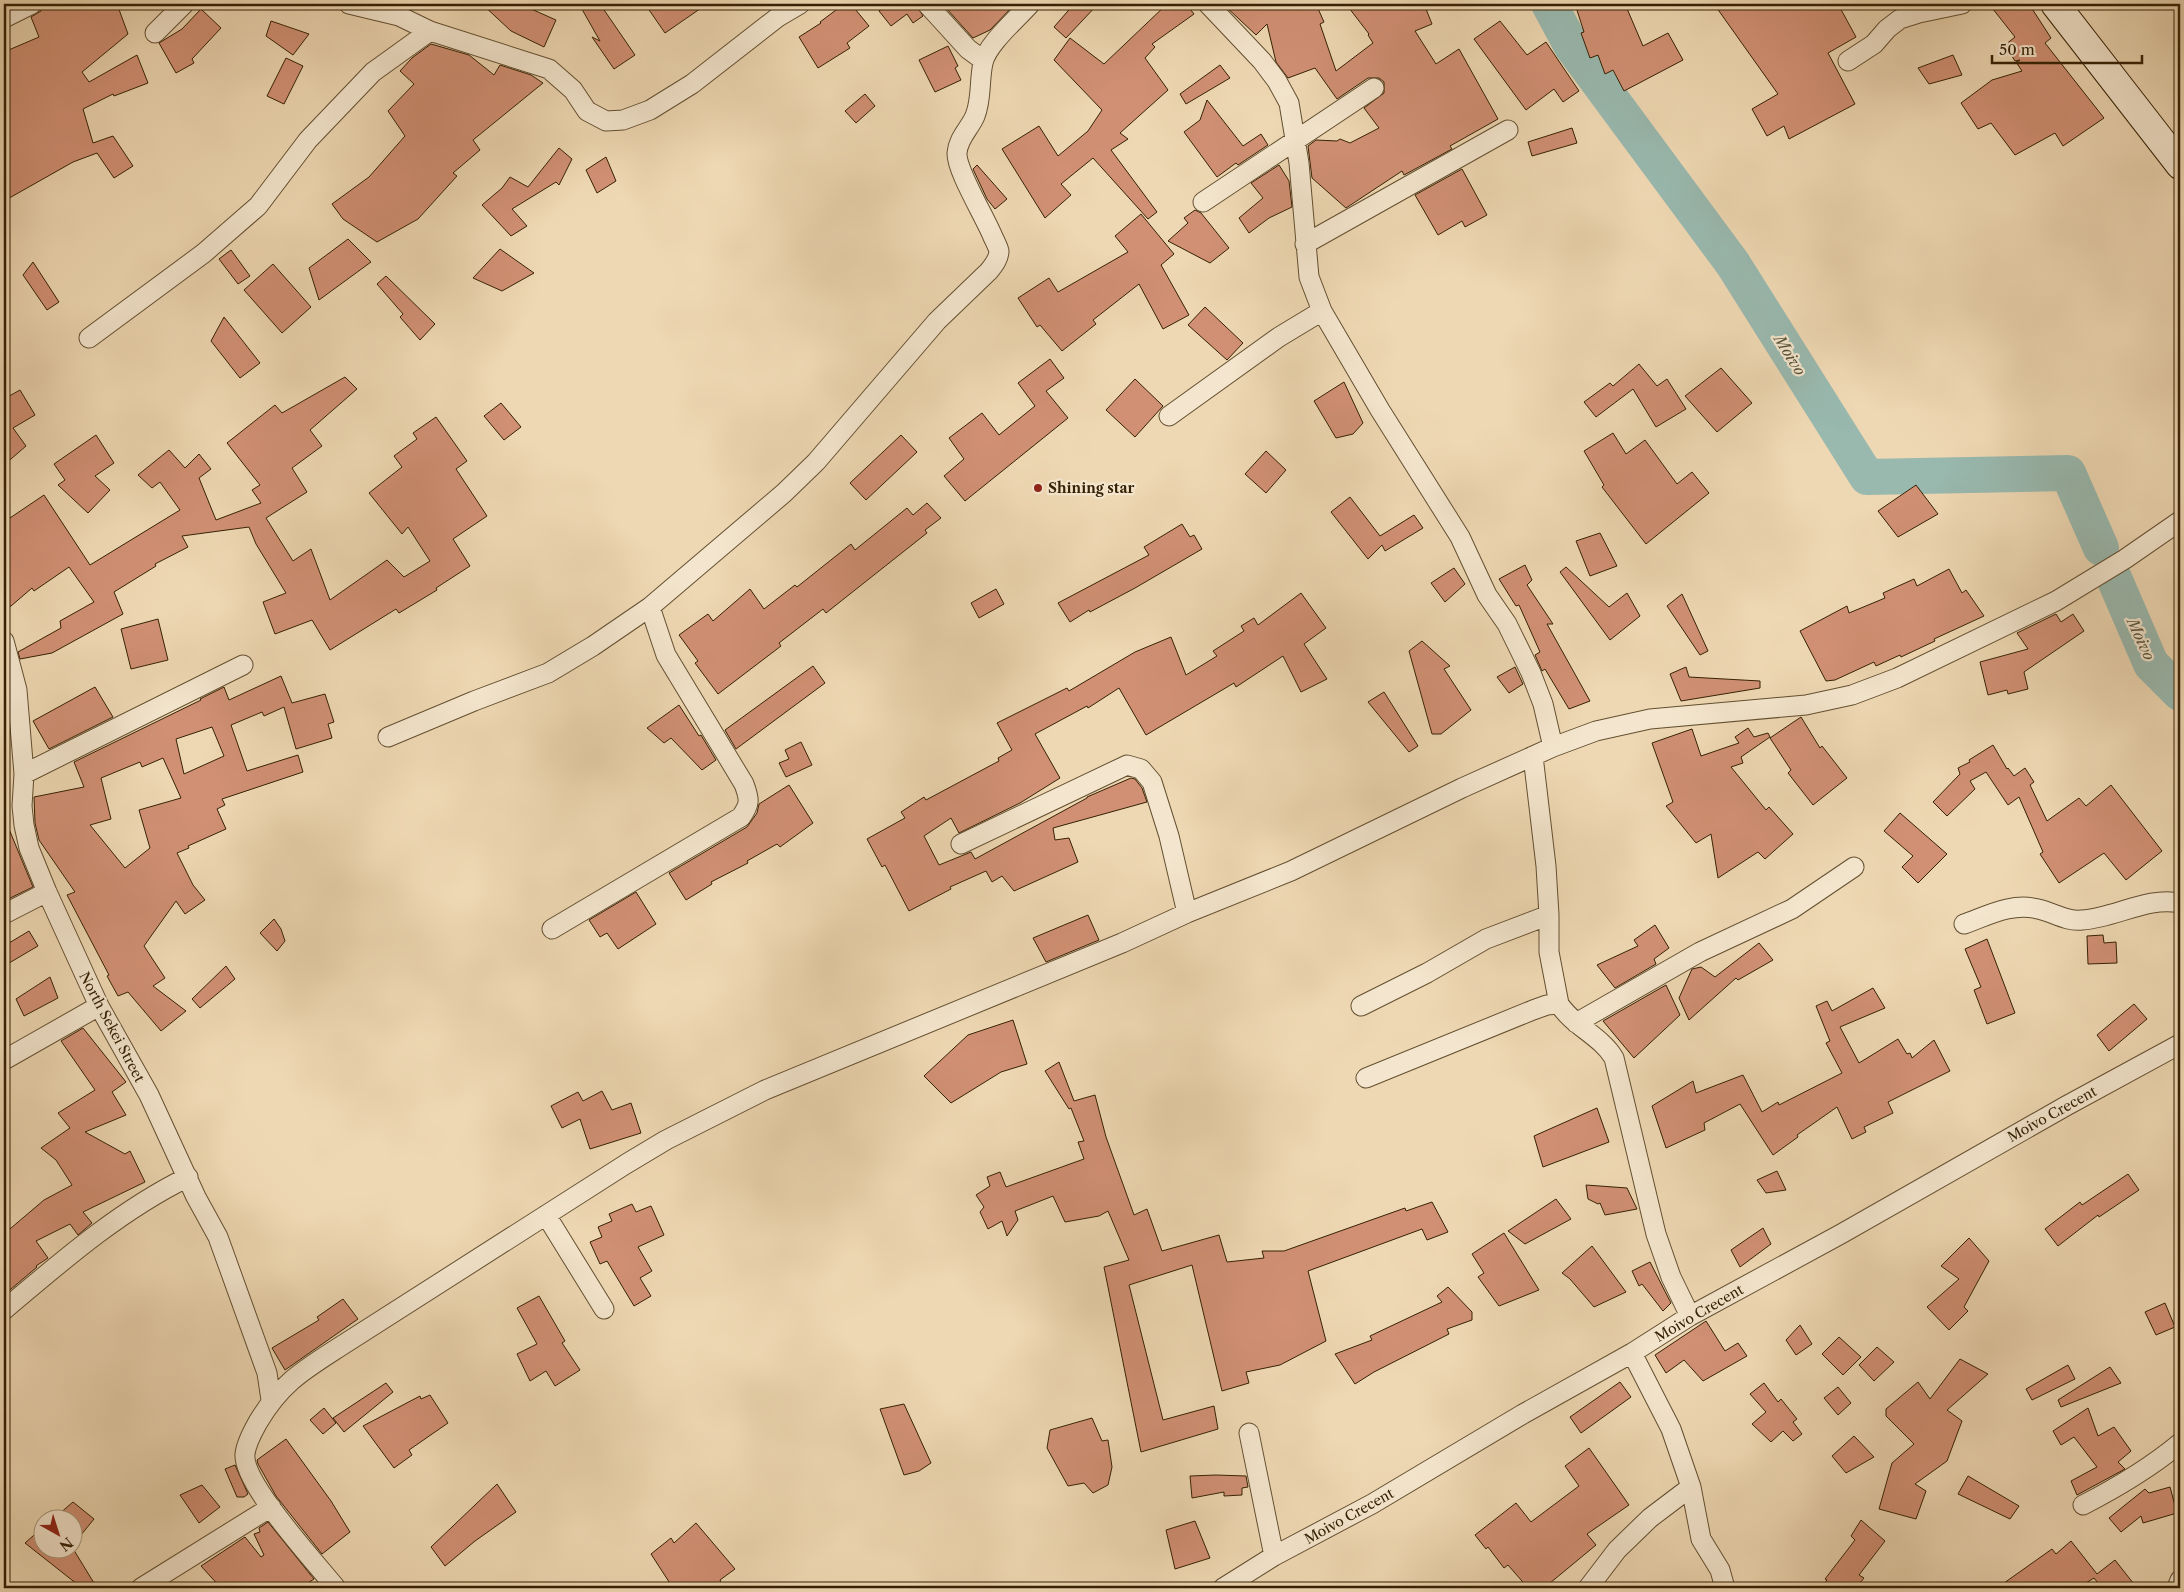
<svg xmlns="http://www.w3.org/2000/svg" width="2184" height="1592" font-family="'Libre Caslon Text',serif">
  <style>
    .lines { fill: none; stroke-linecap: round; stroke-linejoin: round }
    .river { stroke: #99b9af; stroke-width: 36 }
    .building { fill: #d19074; stroke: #352104; fill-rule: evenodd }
    .street-casing { stroke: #634f30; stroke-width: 21 }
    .secondary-casing { stroke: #352104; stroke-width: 30 }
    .street { stroke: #f4e6ce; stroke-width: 19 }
    .secondary { stroke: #f4e6ce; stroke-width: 28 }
    .poi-dot { fill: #8f2418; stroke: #f4e6ce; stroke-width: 2 }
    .labels { text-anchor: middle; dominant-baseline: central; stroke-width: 4.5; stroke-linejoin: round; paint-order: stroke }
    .poi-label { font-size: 14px; font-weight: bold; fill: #352104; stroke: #f4e6ce; text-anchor: start }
    .street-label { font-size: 14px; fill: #352104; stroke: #f4e6ce }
    .water-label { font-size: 15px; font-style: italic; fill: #534f37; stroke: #f4e6ce }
  </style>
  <rect width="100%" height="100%" fill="#eed8b3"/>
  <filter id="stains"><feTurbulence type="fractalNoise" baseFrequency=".004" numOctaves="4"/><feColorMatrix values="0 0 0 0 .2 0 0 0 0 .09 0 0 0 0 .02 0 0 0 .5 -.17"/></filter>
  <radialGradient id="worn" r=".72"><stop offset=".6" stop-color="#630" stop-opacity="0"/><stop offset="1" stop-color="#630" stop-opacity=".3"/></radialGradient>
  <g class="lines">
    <path class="river" d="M1549 4 1571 45 1733 264 1867 477 2068 473 2101 548
      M2114 578 2151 664 2180 693"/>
  </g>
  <path class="building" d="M43 4H117L128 34 82 72 89 82 137 55 148 83 114 96 113 94 83 109 93 143 113 136 133 166 114 178 97 153 73 162 4 201V159L10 156 4 142V52L39 37 31 17 41 11Z
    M482 4H520L556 20 544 47 511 31Z
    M579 4H600L635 55 614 69 592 37 600 41Z
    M645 4H707L665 33Z
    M844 4H851L869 26 847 43 850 48 818 68 799 37 821 23 820 22Z
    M889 4H916L923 16 913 23 907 14 891 26 879 11Z
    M950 4H1015L990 30 973 38 946 8Z
    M1074 4H1098L1066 38 1054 27Z
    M1167 4H1186L1194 14 1152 44 1155 47 1145 58 1168 90 1120 133 1128 139 1111 150 1157 212 1148 219 1093 158 1061 184 1071 195 1045 218 1002 149 1039 126 1058 156 1088 131 1102 110 1054 60 1070 38 1104 64Z
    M1223 4H1316L1324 22 1320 24 1336 71 1373 43 1368 35 1369 34 1346 4H1424L1432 24 1415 31 1436 64 1459 49 1498 119 1450 146 1452 149 1404 175 1402 171 1346 208 1312 178 1308 146 1316 140 1337 141 1340 139 1350 143 1379 128 1364 108 1384 93V82L1379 78H1368L1337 99 1315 68 1288 78 1276 62 1267 24 1256 35Z
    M1575 4H1625L1643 46 1668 33 1683 60 1624 91 1613 70 1605 74 1598 55 1590 58 1581 33 1584 32Z
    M1714 4H1838L1856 37 1828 53 1855 104 1789 139 1784 126 1767 136 1752 109 1778 94Z
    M1989 4H2029L2051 38 2045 43 2104 118 2063 146 2055 133 2015 155 1991 123 1978 129 1961 103 1992 80 2022 71 2016 62 2020 60 2015 61 2005 45 2015 37Z
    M201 9 221 28 192 59 194 63 176 73 159 43 182 29Z
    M271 21 309 34 293 55 266 36Z
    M1500 21 1527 55 1546 42 1579 91 1563 102 1554 89 1526 110 1474 39Z
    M431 44 469 55 494 75 500 65 531 75 543 83 473 140 480 150 453 173 457 176 418 219 377 242 343 219 332 204 369 177 405 136 388 111 414 84 400 71 412 58Z
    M948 46 958 66 955 68 961 80 935 92 919 60Z
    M1953 55 1962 75 1929 84 1918 68Z
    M286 58 303 66 284 104 267 96Z
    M1220 65 1230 78 1186 104 1180 94Z
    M865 94 875 106 856 123 845 111Z
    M1207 100 1243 146 1261 134 1268 145 1238 165 1236 163 1217 177 1184 132 1200 120Z
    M1572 128 1577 143 1532 156 1528 142Z
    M559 148 572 159 559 185 556 182 512 209 527 226 511 236 482 205 502 188 510 177 528 187Z
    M606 157 616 181 597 193 586 170Z
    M977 165 1007 199 995 209 987 199 973 169Z
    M1279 165 1289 181 1292 207 1269 218 1249 233 1239 218 1263 198 1251 183Z
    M1462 169 1487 215 1465 227 1462 221 1438 235 1415 195Z
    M1195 210 1201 213 1229 248 1210 263 1168 241 1188 223 1184 218Z
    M1141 214 1174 254 1161 265 1189 315 1163 329 1139 284 1093 320 1096 324 1062 351 1040 325 1037 327 1018 298 1049 278 1058 292 1128 252 1115 236Z
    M348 239 371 262 319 300 309 268Z
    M500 249 534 273 502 291 473 278Z
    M231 250 250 276 238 284 219 259Z
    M33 262 59 302 47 310 23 275Z
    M273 264 311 307 282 333 244 290Z
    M386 276 435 324 420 340 400 317 403 314 377 284Z
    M1205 307 1243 343 1227 360 1188 325Z
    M224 317 260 363 240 378 211 341Z
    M1050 359 1064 378 1046 391 1068 418 965 501 944 476 964 459 949 438 982 413 999 435 1035 406 1018 383Z
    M1639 364 1657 386 1667 379 1686 409 1656 427 1633 389 1596 417 1584 402 1610 383 1613 386Z
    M1721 368 1752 403 1717 432 1685 396Z
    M345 377 357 389 310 430 322 446 292 468 307 492 266 518 293 561 311 549 330 600 387 560 404 577 430 561 408 527 402 534 369 493 402 467 394 456 417 439 413 433 436 417 467 461 456 469 487 516 453 539 470 566 436 588 437 590 399 613 396 609 330 650 312 620 275 634 263 602 286 593 256 544 249 527 182 536 188 547 155 564 156 566 114 592 123 614 52 653 20 659 18 652 61 628 60 621 94 602 69 567 34 591 32 588 4 612V522L44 495 90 565 180 510 160 482 152 488 138 475 169 450 185 468 199 454 211 469 199 478 216 520 261 503 252 490 260 485 227 443 275 405 282 413Z
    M1135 379 1163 406 1135 437 1106 410Z
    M1344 382 1363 423 1353 434 1336 438 1314 401Z
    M20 390 35 415 13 428 26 446 4 465V399Z
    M501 403 521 427 504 440 484 416Z
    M1613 433 1626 454 1645 440 1677 484 1692 472 1709 493 1646 544 1602 487 1604 485 1584 451Z
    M96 435 114 463 95 476 110 490 88 513 58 485 65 480 54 464Z
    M901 435 917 452 866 500 850 483Z
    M1266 451 1286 470 1266 493 1245 474Z
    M1916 485 1938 514 1898 537 1878 511Z
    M1350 497 1380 536 1414 515 1423 528 1385 551 1382 545 1368 559 1331 512Z
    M927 503 941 518 925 530 927 533 826 613 823 609 779 643 781 646 718 694 695 663 698 661 679 635 708 614 713 621 750 589 764 609 795 585 797 587 851 544 855 550 907 508 913 515Z
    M1182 524 1190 537 1194 535 1202 549 1135 588 1090 612 1089 610 1070 622 1058 603 1149 555 1144 547Z
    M1600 533 1617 566 1590 576 1576 541Z
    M1525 565 1532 580 1527 585 1553 624H1547L1590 701 1569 709 1545 669 1542 671 1535 655 1540 652 1519 605 1516 606 1499 579Z
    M1566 567 1609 607 1627 593 1640 616 1610 640 1560 572Z
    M1454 568 1465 584 1445 602 1431 583Z
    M1949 569 1962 593 1966 590 1984 616 1934 639 1935 641 1901 657 1900 655 1876 666 1874 662 1835 680 1826 681 1800 631 1847 606 1849 613 1885 598 1883 593 1914 579 1917 586Z
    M996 589 1004 604 979 618 971 603Z
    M1301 593 1326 628 1304 644 1327 679 1301 692 1283 656 1236 687 1234 683 1146 735 1119 688 1088 708 1087 706 1035 734 1060 778 1020 803 959 833 951 818 924 836 939 865 971 852 975 859 1087 798V797L1131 778 1135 779 1142 788 1147 802 1053 828 1055 840 1069 838 1078 862 1014 891 1002 876 992 882 986 871 950 887 951 889 909 911 885 865 882 867 867 839 905 818 901 812 924 797 926 800 999 761 998 758 1012 750 997 723 1067 688 1069 691 1135 652 1171 637 1186 675 1217 656 1213 651 1244 631 1241 626 1254 618 1258 625Z
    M1682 594 1708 651 1700 655 1667 606Z
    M2056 614 2061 622 2073 614 2084 631 2024 672 2028 689 2008 694 2007 690 1988 695 1980 662 2028 649 2017 633Z
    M158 619 168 660 131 669 121 629Z
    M1422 641 1450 666 1444 669 1471 710 1441 734H1432L1409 651Z
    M813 666 825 683 736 749 725 730Z
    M1515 667 1523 684 1509 693 1497 677Z
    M1686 667 1689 677 1760 681V688L1681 701 1670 674Z
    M281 676 292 703 325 694 334 722 328 724 332 738 296 749 284 707 264 716 262 712 231 725 247 771 298 755 303 772 222 799 225 805 217 809 226 829 188 846 189 848 177 853 193 885 205 900 185 914 176 901 144 946 165 978 153 986 186 1011 161 1031 128 992 118 996 107 976 109 975 67 895 75 892 39 840 35 823 34 797 84 787 74 762 201 700 200 699 224 687 229 700ZM212 727 224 756 184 774 176 739ZM163 758 181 798 139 810 150 848 125 868 90 825 111 819 101 778 140 762 142 767Z
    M95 687 113 717 49 749 33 721Z
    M1384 692 1418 746 1409 752 1368 702Z
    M679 705 699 736 701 735 716 760 702 770 671 738 664 743 647 728Z
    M1801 717 1820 748 1822 746 1847 778 1813 805 1788 773 1791 770 1770 738Z
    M1748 728 1754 737 1768 733 1770 737 1741 757 1743 763 1731 767 1766 810 1769 807 1793 834 1765 859 1758 852 1718 878 1711 834 1696 843 1666 806 1673 802 1652 743 1692 729 1701 756 1739 743 1735 737Z
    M801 742 812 765 786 777 779 763 789 759 785 750Z
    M1993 745 2007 769 2008 768 2014 776 2025 768 2034 782 2030 785 2047 821 2079 798 2086 806 2111 785 2162 851 2126 880 2104 853 2059 883 2040 854 2043 852 2019 797 2008 805 1986 772 1970 781 1975 789 1947 816 1933 802 1960 774 1958 768 1970 762 1969 760Z
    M789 785 813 823 780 847 777 844 747 861 748 863 711 882 712 884 686 900 669 873 747 827 757 813 759 804Z
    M1900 813 1947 854 1918 883 1902 867 1913 856 1884 831Z
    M4 817 33 887 4 901Z
    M636 892 656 924 618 949 607 933 600 937 589 920Z
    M1088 915 1099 940 1046 962 1033 938Z
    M274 919 281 929 285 941 277 951 260 933Z
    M1655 925 1669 948 1654 959 1656 964 1615 988 1597 965 1638 946 1634 940Z
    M29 931 38 946 4 966V946Z
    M2103 935 2104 943 2116 942 2117 963 2088 964 2087 936Z
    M1987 939 2015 1013 1987 1024 1974 990 1981 987 1965 949Z
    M1759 943 1773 960 1738 980 1736 978 1689 1020 1679 998 1692 969 1701 967 1715 977Z
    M226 966 235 979 200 1008 192 999Z
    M50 977 58 998 24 1016 16 999Z
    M1666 985 1680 1015 1634 1058 1603 1021Z
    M1873 988 1885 1008 1840 1027 1859 1063 1898 1039 1907 1054 1910 1053 1912 1058 1934 1040 1950 1071 1888 1102 1893 1113 1864 1127 1866 1132 1852 1139 1837 1107 1797 1135 1798 1137 1773 1155 1740 1104 1704 1123 1705 1130 1666 1148 1652 1106 1693 1081 1696 1093 1743 1075 1762 1112 1778 1102 1779 1105 1842 1073 1826 1043 1830 1041 1816 1006 1827 1001 1832 1011Z
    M2134 1004 2147 1019 2109 1051 2097 1035Z
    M1013 1020 1027 1064 1001 1072 951 1103 924 1076 968 1035Z
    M83 1028 126 1082 112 1092 126 1115 85 1132 125 1154 130 1151 145 1182 83 1212 92 1223 78 1235 70 1224 36 1241 48 1258 36 1266 37 1267 4 1295V1234L44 1200 72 1185 56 1160 41 1148 70 1128 58 1113 95 1090 61 1041Z
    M1059 1062 1074 1101 1095 1095 1106 1137 1134 1215 1147 1209 1162 1251 1219 1235 1227 1262 1264 1258 1262 1251H1284L1405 1208 1406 1211 1432 1202 1448 1232 1427 1240 1422 1229 1308 1271 1326 1341 1280 1365 1246 1372 1249 1383 1222 1391 1192 1265 1129 1285 1163 1420 1214 1406 1218 1429 1141 1452 1104 1267 1129 1260 1108 1211 1099 1216 1065 1222 1053 1196 1015 1211 1018 1220 1007 1236 1002 1221 988 1229 980 1212 984 1207 976 1195 990 1186 987 1177 1000 1172 1006 1187 1084 1159 1078 1142 1084 1141 1071 1108 1069 1109 1045 1071Z
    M602 1091 612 1110 631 1103 641 1133 590 1149 580 1119 562 1128 551 1106 578 1092 583 1101Z
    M1597 1108 1609 1142 1543 1167 1534 1136Z
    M1777 1171 1786 1190 1766 1193 1757 1180Z
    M2128 1174 2139 1190 2099 1217 2098 1215 2058 1246 2045 1229 2080 1202 2082 1205Z
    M1586 1185 1627 1188 1637 1209 1605 1215 1600 1203 1598 1204 1588 1199Z
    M1556 1199 1571 1219 1525 1244 1508 1231Z
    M632 1204 636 1212 651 1206 664 1235 638 1247 652 1271 640 1278 651 1296 634 1306 607 1261 600 1264 590 1242 602 1237 598 1227 612 1221 609 1214Z
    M1763 1228 1771 1244 1740 1267 1731 1250Z
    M1504 1233 1539 1290 1499 1306 1478 1277 1484 1273 1472 1254Z
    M1969 1238 1989 1261 1964 1307 1968 1311 1949 1330 1927 1307 1959 1279 1941 1266Z
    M1592 1246 1626 1292 1594 1307 1570 1279 1562 1273Z
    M1650 1262 1671 1303 1663 1311 1642 1284 1639 1286 1632 1271Z
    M1448 1287 1472 1312V1320L1447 1329 1449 1334 1374 1372 1355 1384 1335 1354 1372 1340 1370 1336 1442 1302 1437 1296Z
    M539 1296 565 1341 562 1343 580 1370 555 1386 546 1371 530 1381 517 1354 537 1344 517 1308Z
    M343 1299 358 1319 285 1370 272 1348 319 1320 317 1317Z
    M2165 1303 2175 1327 2156 1335 2145 1312Z
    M1706 1321 1725 1351 1738 1343 1747 1356 1703 1381 1684 1360 1666 1373 1655 1355Z
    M1800 1325 1812 1344 1796 1355 1786 1340Z
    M1839 1337 1861 1357 1843 1375 1822 1354Z
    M1877 1347 1894 1362 1874 1381 1859 1365Z
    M1960 1359 1988 1374 1947 1410 1962 1421 1947 1461 1915 1484 1926 1491 1916 1519 1879 1509 1892 1463 1914 1444 1886 1416V1409L1918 1382 1930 1399Z
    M2068 1365 2075 1379 2032 1400 2026 1389Z
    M2110 1367 2121 1383 2061 1407 2058 1400Z
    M1620 1382 1631 1397 1581 1433 1570 1417Z
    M386 1383 393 1392 344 1432 333 1418Z
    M1764 1383 1778 1402 1781 1399 1797 1419 1793 1422 1802 1434 1793 1441 1783 1431 1771 1442 1752 1424 1766 1412 1750 1394Z
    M1838 1387 1851 1403 1838 1415 1824 1398Z
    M430 1395 448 1423 409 1450 412 1455 394 1468 363 1426 420 1396 421 1399Z
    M904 1404 931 1463 919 1471 904 1475 880 1409Z
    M324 1408 336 1423 323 1434 310 1420Z
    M2088 1408 2098 1436 2114 1427 2131 1451 2118 1462 2125 1469 2077 1495 2071 1481 2097 1467 2074 1437 2061 1445 2053 1431Z
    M1092 1418 1102 1441 1108 1440 1112 1467 1108 1485 1093 1493 1084 1483 1068 1486 1047 1448 1050 1430Z
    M1854 1436 1874 1457 1846 1473 1832 1456Z
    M286 1439 331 1501 350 1532 322 1554 276 1496 258 1464 257 1460Z
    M1589 1448 1629 1505 1587 1534 1596 1545 1544 1588H1528L1508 1565 1504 1568 1488 1547 1486 1549 1475 1535 1516 1503 1531 1522 1579 1486 1565 1466Z
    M235 1465 248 1494 244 1497H237L225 1469Z
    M1216 1475 1246 1476 1248 1487 1242 1488V1495L1224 1496V1492L1192 1498 1190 1476Z
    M1968 1476 2019 1506 2010 1519 1958 1494Z
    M497 1484 516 1512 475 1541 445 1566 431 1547Z
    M202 1485 220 1507 199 1523 180 1495Z
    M2170 1487 2177 1513 2143 1523 2141 1516 2121 1532 2109 1518 2145 1489 2149 1493Z
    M73 1502 94 1519 72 1546V1520H52Z
    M1861 1520 1885 1541 1859 1575 1864 1578 1856 1588H1821L1827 1580 1825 1579 1855 1540 1851 1536Z
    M1195 1521 1210 1558 1175 1569 1166 1530Z
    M268 1522 314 1579 300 1588H221L201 1566 245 1537 261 1557 264 1555 254 1534 260 1532 259 1528Z
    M696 1523 735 1569 720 1580 723 1588H673L651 1554 671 1538 674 1543Z
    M42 1528V1550H72V1547L97 1588H82L25 1543Z
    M2071 1541 2097 1574 2115 1560 2137 1588H2102L2094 1578 2078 1588 2032 1583 2036 1588H1997L2052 1549 2056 1554Z"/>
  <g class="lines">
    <g class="street-casing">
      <path id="street" d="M349 4 399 16 430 31 549 69 573 90 587 111 606 121 623 120 650 110 692 84 778 17 800 4
        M927 4 968 49 983 60
        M1208 4 1262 61 1277 81 1289 103 1299 163 1309 277 1322 311 1380 410 1460 537 1487 595 1507 624 1531 673 1543 704 1553 747
        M4 18 32 4
        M155 33 184 4
        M1848 61 1874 44 1887 29 1900 19 1919 13 1962 4
        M1203 202 1374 88
        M1305 244 1508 130
        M89 338 204 253 258 206 308 140 373 72 430 31
        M1169 416 1279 337 1322 311
        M4 641 17 690 24 774 22 806 24 825 29 848 47 892 99 1006 149 1095 196 1197 218 1237 267 1373 271 1400
        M388 737 474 701 548 673 593 646 650 607 784 493 816 462 937 321 989 271C993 266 999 259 999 251 998 247 995 241 993 237 985 217 956 170 957 153 958 138 970 128 975 116 982 99 979 80 983 63 987 44 1017 19 1030 4
        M1533 756 1546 866 1549 915V952L1559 1004C1573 1026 1601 1036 1614 1058L1656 1234 1671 1277 1690 1316
        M24 774 243 665
        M961 844 1127 765 1141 769 1152 782 1169 836 1187 913
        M4 914 47 892
        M1964 924C1987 916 2012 902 2038 909 2053 912 2066 922 2082 920 2115 918 2148 896 2180 903
        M552 929 741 817C750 804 750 800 744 784L666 655 650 607
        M1361 1006 1427 973 1486 939 1549 915
        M1576 1023 1700 952 1792 909 1854 867
        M4 1060 99 1006
        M1366 1078 1533 1010 1547 1005 1559 1004
        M546 1215 604 1309
        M4 1310C62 1261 119 1211 188 1177
        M1632 1353 1671 1429 1691 1487 1701 1539 1720 1570 1725 1588
        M1249 1433 1274 1556
        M2083 1505C2118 1487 2150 1468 2180 1443
        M141 1588 271 1507
        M336 1588C316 1563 242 1483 245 1454 246 1443 253 1431 258 1422 282 1382 304 1370 341 1346L626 1164 666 1140 765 1090 1122 943 1187 913 1291 871 1462 788 1553 747 1596 731 1650 719 1806 705 1852 695 1897 678 2056 601 2125 559 2180 521
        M1223 1588 1274 1556 1372 1504 1523 1414 1632 1353 1690 1316 1841 1234 2066 1106 2180 1044
        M1588 1588 1617 1550 1650 1518 1691 1487
        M2177 1588 2180 1580"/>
    </g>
    <g class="secondary-casing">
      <path id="secondary" d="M2055 4 2180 165"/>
    </g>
    <use href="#street" class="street"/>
    <use href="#secondary" class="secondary"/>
  </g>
  <circle class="poi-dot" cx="1038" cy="488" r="5"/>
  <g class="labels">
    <g class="poi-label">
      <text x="1048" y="488">Shining star</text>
    </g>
    <g class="street-label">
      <text transform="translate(112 1027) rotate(62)">North Sekei Street</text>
      <text transform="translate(2052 1114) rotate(-29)">Moivo Crecent</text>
      <text transform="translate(1699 1313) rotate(-30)">Moivo Crecent</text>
      <text transform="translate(1349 1516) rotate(-29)">Moivo Crecent</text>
    </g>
    <g class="water-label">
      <text transform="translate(1790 355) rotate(58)">Moivo</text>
      <text transform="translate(2141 639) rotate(65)">Moivo</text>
    </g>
  </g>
  <rect width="2184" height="1592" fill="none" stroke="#eed8b3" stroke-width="20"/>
  <rect x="5" y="5" width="2174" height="1582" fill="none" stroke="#352104" stroke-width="2.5"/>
  <rect x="10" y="10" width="2164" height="1572" fill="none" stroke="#352104"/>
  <g transform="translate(58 1534) rotate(141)"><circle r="24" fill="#f4e6ce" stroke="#a8977d"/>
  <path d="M0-4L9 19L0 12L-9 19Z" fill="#8f2418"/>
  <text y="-8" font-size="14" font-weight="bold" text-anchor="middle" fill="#352104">N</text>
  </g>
  <path d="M1992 55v8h150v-8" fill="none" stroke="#352104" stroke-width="2.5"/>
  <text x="1999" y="55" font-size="15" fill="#352104" stroke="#f4e6ce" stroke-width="4" paint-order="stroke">50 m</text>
  <rect width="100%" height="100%" filter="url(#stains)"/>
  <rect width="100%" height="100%" fill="url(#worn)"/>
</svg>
